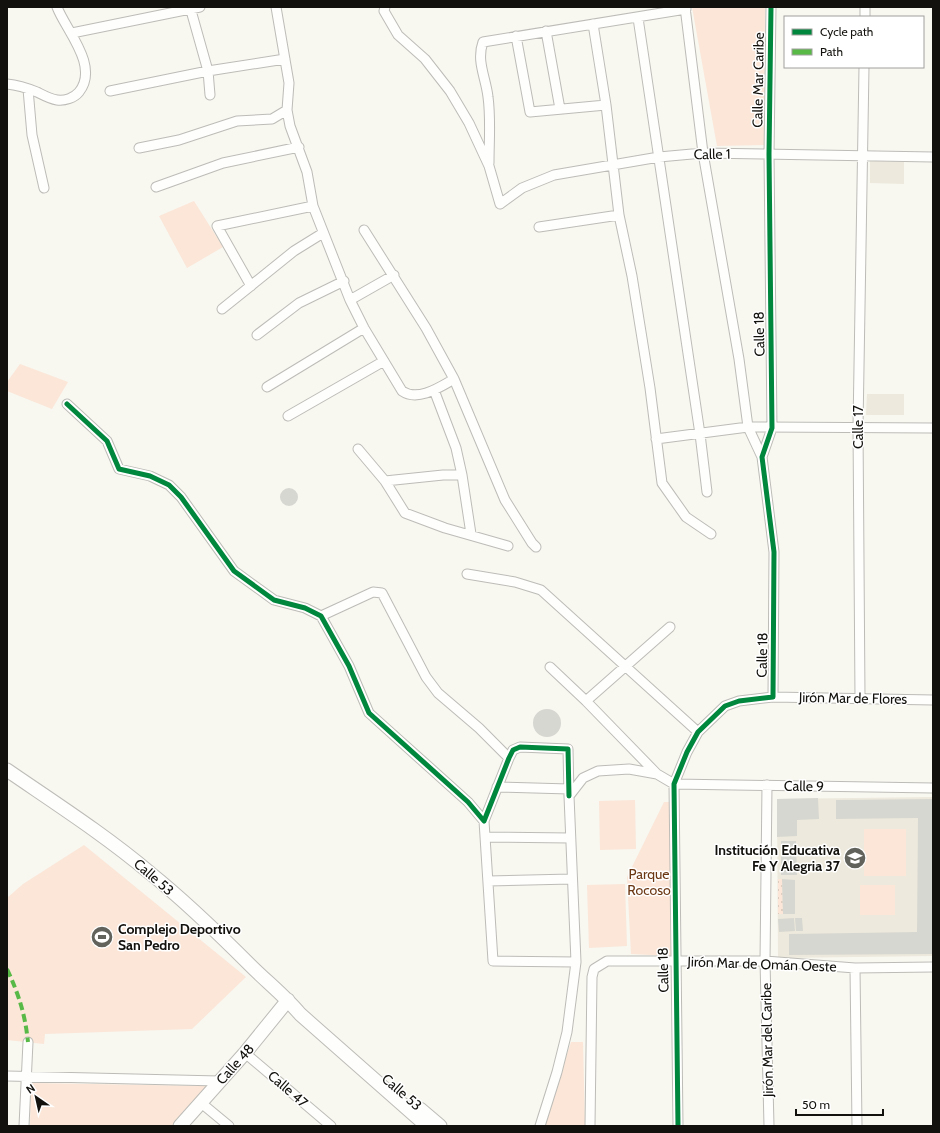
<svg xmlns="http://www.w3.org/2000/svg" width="940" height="1133" font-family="Cabin,sans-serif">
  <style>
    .built { fill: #ede9dc }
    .grass { fill: url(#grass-dots) }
    .park { fill: #fbe6d8 }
    .building { fill: #d7d7d1 }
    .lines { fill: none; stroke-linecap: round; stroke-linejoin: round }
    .street-casing { stroke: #bdbcb7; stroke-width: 11 }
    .secondary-casing { stroke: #bdbcb7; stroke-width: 15 }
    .street { stroke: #fefefd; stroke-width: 9 }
    .secondary { stroke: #fefefd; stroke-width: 13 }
    .quiet { stroke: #58b947; stroke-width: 4; stroke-dasharray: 8 4; stroke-linecap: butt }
    .cycleway-casing { stroke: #fff; stroke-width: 8 }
    .cycleway { stroke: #00873e; stroke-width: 5 }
    .labels { text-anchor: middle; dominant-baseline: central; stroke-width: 3; stroke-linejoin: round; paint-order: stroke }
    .street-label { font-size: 14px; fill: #12110d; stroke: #fff }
    .poi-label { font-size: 14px; font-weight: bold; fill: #12110d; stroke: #fff; text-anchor: end }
    .park-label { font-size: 14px; fill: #6c3814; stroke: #fff }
  </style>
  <defs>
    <pattern id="grass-dots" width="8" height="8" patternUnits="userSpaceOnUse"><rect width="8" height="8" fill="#fbe6d8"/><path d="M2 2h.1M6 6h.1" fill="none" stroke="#d6c4b8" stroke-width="1.8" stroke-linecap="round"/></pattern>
  </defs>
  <rect width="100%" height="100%" fill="#f8f7f0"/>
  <path class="built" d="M870 161 904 162V184L870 183Z
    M867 394H904V415H866Z
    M933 797V956L778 958 777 799Z"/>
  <path class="grass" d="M778 879H782L783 914H778Z"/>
  <path class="park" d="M692 7H765L764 145 717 146Z
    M194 201 223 247 187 268 159 216Z
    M20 364 68 382 52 409 7 391V382Z
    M635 800 636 849 600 850 599 801Z
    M664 802H670L672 956 631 954 627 877Z
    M864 829H906V876H864Z
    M84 845 246 977 192 1029 45 1034 44 1044 7 1040V898L23 884Z
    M625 884 627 946 589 948 587 885Z
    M860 885H895V915H860Z
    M571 1042H583L585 1126H543Z
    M31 1083 209 1086 173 1126H30Z"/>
  <path class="building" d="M280 497a9 9 0 1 1 18 0a9 9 0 1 1-18 0Z
    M533 723a14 14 0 1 1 28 0a14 14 0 1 1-28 0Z
    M818 798 819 819 797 820V836L777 837V799Z
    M933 799V954L789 955V934L917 932 918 818 836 819V800Z
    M781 841H796L797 875H781Z
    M782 879 795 880V914H783Z
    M794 918 795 931 779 932 778 919Z
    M795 918H802L803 931H796Z"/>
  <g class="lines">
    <g class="street-casing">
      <path id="street" d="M190 7 208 71 210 95
        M276 7 289 83 287 110 290 126 307 172 313 206 350 300 364 328 402 391C418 402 440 387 454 379
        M385 7 384 11 398 35 425 59 450 91 469 123 489 166 500 204 522 188 554 175 659 157 703 153 933 157
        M685 7 703 153 739 359 748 427 762 457
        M865 17V7
        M638 18 700 434 707 492
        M593 24 606 105 619 215 632 276 650 388 662 483 686 517 711 534
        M546 31 560 109
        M72 33 200 7
        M516 36 530 112 606 105
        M7 84C17 85 27 88 37 92 43 95 50 99 57 100 65 101 74 98 79 92 100 66 65 29 57 7
        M28 89 32 135 44 188
        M110 91 208 71 285 59
        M139 148 179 140 237 121 272 119 287 110
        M489 163C489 141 491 119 488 97 486 78 476 61 483 42L686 9
        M156 187 223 163 299 147
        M539 227 619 215
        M364 230 426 328 454 379 505 500 532 543 536 547
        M251 286 217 226 313 206
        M350 300 394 275
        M222 309 294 251 323 233
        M257 335 299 303 344 281
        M267 387 364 328
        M434 390 456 448 462 475 471 534
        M67 404 107 441 119 469 150 476 169 485 181 497 234 571 274 600 305 608 321 616 349 666 369 713 468 802 484 821 509 758 513 750 520 747 568 749 569 796
        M288 416 384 361
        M656 439 748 427 933 428
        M358 449 385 481 405 513 445 528 508 546
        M385 481 443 475H462
        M467 574 515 582 541 590 698 732
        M321 616 373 592 382 593 426 677 438 693 479 728 509 758
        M550 667 586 701 657 774
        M773 697 933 700
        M860 697 858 427 864 67
        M586 701 670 627
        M767 785 765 961 769 1126
        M497 787 569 789
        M484 821 493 961 576 962
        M485 837 570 838
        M488 881 571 879
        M855 968 857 1126
        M245 1053 331 1126
        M7 1076 219 1081
        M200 1102 229 1126
        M24 1126 28 1042
        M540 1126 557 1072 567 1032 576 962 569 796 583 778 598 771 629 769 657 774 674 784 933 788
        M590 1126 592 977 594 969 607 961H765L855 968 933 967
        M678 1126 674 784 687 752 698 732 725 706 739 701 773 697 774 552 762 457 772 428 769 154 771 7"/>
    </g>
    <g class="secondary-casing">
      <path id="secondary" d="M7 770C55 803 105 835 150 873 185 901 218 933 250 965 267 982 285 996 300 1014L427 1126
        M420 1109 440 1126
        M180 1126 245 1053 288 1000"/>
    </g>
    <use href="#street" class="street"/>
    <use href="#secondary" class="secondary"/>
    <path class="quiet" d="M7 969C19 995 25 1014 28 1042"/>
    <g class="cycleway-casing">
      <path id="cycleway" d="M67 404 107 441 119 469 150 476 169 485 181 497 234 571 274 600 305 608 321 616 349 666 369 713 468 802 484 821 509 758 513 750 520 747 568 749 569 796
        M678 1126 674 784 687 752 698 732 725 706 739 701 773 697 774 552 762 457 772 428 769 154 771 7"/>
    </g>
    <use href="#cycleway" class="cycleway"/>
  </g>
  <defs>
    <g id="school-disc" transform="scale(1.15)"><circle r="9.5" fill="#62625c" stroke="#fff"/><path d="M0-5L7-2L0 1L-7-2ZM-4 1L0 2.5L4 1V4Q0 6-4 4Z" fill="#fff"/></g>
    <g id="stadium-disc" transform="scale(1.15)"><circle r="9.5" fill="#62625c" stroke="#fff"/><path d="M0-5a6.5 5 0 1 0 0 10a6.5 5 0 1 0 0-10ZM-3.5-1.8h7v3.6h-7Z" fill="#fff"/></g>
  </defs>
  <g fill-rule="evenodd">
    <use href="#school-disc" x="855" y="858"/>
    <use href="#stadium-disc" x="102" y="937"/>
  </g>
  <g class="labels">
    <g class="street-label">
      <text transform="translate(758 80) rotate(-89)">Calle Mar Caribe</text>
      <text transform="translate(712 154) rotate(-1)">Calle 1</text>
      <text transform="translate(759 334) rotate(-91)">Calle 18</text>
      <text transform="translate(858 427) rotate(-90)">Calle 17</text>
      <text transform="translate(762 655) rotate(-89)">Calle 18</text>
      <text transform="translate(853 698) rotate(1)">Jirón Mar de Flores</text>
      <text transform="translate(804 786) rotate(1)">Calle 9</text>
      <text transform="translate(154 877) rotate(41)">Calle 53</text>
      <text transform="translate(762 964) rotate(2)">Jirón Mar de Omán Oeste</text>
      <text transform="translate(663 970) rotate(-91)">Calle 18</text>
      <text transform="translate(767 1040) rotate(-91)">Jirón Mar del Caribe</text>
      <text transform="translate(235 1064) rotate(-48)">Calle 48</text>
      <text transform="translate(288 1089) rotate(41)">Calle 47</text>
      <text transform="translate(402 1092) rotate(41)">Calle 53</text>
    </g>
    <g class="poi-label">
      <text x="840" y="850">Institución Educativa<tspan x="840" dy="16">Fe Y Alegria 37</tspan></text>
      <text x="118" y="929" text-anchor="start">Complejo Deportivo<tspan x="118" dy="16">San Pedro</tspan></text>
    </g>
    <g class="park-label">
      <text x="649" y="874">Parque<tspan x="649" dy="16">Rocoso</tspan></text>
    </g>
  </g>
  <rect width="940" height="1133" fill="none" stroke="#12110d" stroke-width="16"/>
  <rect x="784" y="16" width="140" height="52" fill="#ffffff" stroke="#a0a09e"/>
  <rect x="792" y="29" width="20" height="6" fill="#00873e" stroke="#a0a09e"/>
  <text x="820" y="36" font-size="12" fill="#12110d">Cycle path</text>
  <rect x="792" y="49" width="20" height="6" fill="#58b947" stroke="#a0a09e"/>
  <text x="820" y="56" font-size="12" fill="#12110d">Path</text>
  <g transform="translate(36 1097) rotate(326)" stroke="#ffffff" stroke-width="3" paint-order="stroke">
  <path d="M0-3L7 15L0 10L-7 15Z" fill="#12110d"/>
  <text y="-6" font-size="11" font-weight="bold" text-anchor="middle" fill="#12110d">N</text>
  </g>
  <path d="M796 1109v6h87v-6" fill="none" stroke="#12110d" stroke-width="2"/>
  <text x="802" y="1109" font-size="12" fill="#12110d" stroke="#ffffff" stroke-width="3" paint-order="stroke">50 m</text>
</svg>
